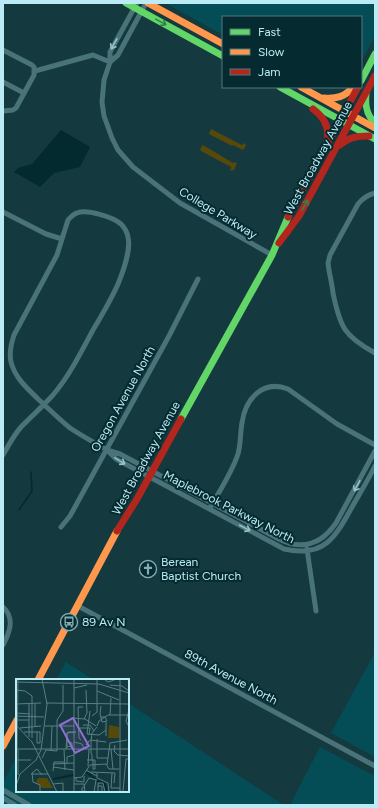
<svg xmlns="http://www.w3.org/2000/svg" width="378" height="808" font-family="Figtree,sans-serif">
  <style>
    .built { fill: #044d56 }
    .green { fill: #57490a }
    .water { fill: #022a2f }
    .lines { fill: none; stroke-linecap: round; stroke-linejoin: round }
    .stream { stroke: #022a2f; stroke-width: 1.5 }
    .street { stroke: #497378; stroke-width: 5 }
    .fast { stroke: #63d668; stroke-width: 7 }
    .slow { stroke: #ff974d; stroke-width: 7 }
    .jam { stroke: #b3261e; stroke-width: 7 }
    .oneway { stroke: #34804c }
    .oneway2 { stroke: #93c2c9 }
    .labels { text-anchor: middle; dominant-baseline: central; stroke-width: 4; stroke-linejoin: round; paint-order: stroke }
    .street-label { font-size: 12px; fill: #bbecf5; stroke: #052a2f }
    .poi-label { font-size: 12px; fill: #bbecf5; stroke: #052a2f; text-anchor: start }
    .inset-river { fill: none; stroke: #022a2f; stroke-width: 2 }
    .inset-road { fill: none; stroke: #578187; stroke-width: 1 }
    .view { fill: #916fd2; fill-opacity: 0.15; stroke: #916fd2; stroke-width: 2 }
    .inset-edge { fill: none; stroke: #bbecf5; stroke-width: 2 }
  </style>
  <rect width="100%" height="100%" fill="#14393e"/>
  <path class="built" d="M165 3H375V36L361 62V17H223V35Z
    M375 652V757L331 733Z
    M66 662 94 680H56Z
    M128 703 284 805H3V783L17 755V791H128Z
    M320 747 375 776V805H290Z"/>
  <path class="green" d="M211 129 242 145 245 143 246 146 243 150 233 145 232 146 209 134Z
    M203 145 233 163 234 162 237 163 234 170 230 171 231 167 201 151 200 149Z"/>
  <path class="water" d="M61 130 90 147 80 167 54 173 40 187 14 172 18 168 32 164Z"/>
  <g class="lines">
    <path class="stream" d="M3 427 4 429
      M19 510 32 491 31 472"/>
    <path class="street" d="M137 3 110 52V62L104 80 102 102 104 116 112 138 118 150 133 167 180 203 272 255
      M3 50 32 65 34 67V75L16 108 13 110 3 111
      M110 62 118 55 146 3
      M35 71 93 55 110 62
      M3 82 24 93
      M375 193C367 195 363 198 358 204L330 255 328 263C329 273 332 283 333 293 340 327 344 336 375 353
      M3 212 46 234 62 239
      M375 451 336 523C321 545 301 551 277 538L120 454 107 450 116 459 284 549C324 558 335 538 352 507 360 493 368 480 375 466
      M3 455C8 446 14 435 21 427 32 416 43 406 53 395 70 375 81 352 93 330 102 315 111 300 118 284 123 272 131 249 128 237 127 232 124 227 121 224 113 217 87 209 77 213 73 214 71 217 68 220L57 255 14 335C11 344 9 353 11 362 15 378 27 388 38 399 49 409 59 419 70 428 82 436 95 443 107 450
      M211 506C221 489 232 472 238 454 241 444 240 433 242 423 245 400 262 379 288 389L337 424 375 445
      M61 527 70 516 169 336 198 279
      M307 549 316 611
      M78 606 375 766
      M3 607C15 618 10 632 3 645
      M3 790 29 805
      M3 798 15 805"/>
    <path class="fast" d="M126 3 223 56
      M361 81 375 54
      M280 87 375 139
      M366 94C365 105 366 115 375 123
      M181 419 272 255 288 217"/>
    <path class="slow" d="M148 3 223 44
      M301 87 375 128
      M324 98C336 99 345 97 353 87
      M38 680 117 531
      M3 746 17 720"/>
    <path class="jam" d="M313 109C324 117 330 127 327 141
      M340 145C349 137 358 136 369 136
      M288 217 358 87
      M279 243 299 216 375 76
      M117 531 137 499 181 419"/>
  </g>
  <defs><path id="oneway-shaft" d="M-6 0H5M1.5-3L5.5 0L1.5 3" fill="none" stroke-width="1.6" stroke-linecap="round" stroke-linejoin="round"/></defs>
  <g class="oneway">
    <use href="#oneway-shaft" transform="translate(161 22) rotate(29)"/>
    <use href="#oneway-shaft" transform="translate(305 205) rotate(-61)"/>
  </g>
  <g class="oneway2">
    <use href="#oneway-shaft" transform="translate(114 44) rotate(119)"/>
    <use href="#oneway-shaft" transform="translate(120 461) rotate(31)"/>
    <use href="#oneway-shaft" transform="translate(357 486) rotate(118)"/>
    <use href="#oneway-shaft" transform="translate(245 528) rotate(28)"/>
  </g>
  <defs>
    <g id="church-ring" transform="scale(0.9)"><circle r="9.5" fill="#052a2f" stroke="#81adb5" stroke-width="1.5"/><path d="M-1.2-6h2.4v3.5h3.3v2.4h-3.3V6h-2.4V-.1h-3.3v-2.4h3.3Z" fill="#81adb5"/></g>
    <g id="bus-ring" transform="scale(0.9)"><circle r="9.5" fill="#052a2f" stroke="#81adb5" stroke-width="1.5"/><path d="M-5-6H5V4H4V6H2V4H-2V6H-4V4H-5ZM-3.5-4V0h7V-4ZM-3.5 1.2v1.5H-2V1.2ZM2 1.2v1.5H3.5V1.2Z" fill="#81adb5"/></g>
  </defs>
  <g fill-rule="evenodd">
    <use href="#church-ring" x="148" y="569"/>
    <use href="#bus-ring" x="69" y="622"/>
  </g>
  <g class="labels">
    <g class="street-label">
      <text transform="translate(318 158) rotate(-61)">West Broadway Avenue</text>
      <text transform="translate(218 213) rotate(31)">College Parkway</text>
      <text transform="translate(123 399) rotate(-61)">Oregon Avenue North</text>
      <text transform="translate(146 458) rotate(-61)">West Broadway Avenue</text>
      <text transform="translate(229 507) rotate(27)">Maplebrook Parkway North</text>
      <text transform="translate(231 677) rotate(28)">89th Avenue North</text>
    </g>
    <g class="poi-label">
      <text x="161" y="562">Berean<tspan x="161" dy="14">Baptist Church</tspan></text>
      <text x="82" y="622">89 Av N</text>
    </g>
  </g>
  <g transform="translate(16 679)">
    <rect width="113" height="113" fill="#14393e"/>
    <path d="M93 46 103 48V59H92ZM22 99H31L37 109H26L20 103Z" fill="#57490a"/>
    <path class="inset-river" d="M70 93 82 102 88 103 91 113M37 100 58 96"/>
    <path class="inset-road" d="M58 0V113M88 0 92 3 101 0M0 3 83 5 113 14M94 6 106 7 113 12M58 9 71 6M0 11 9 12 16 17V59M81 12 103 21M30 24 113 25M0 25 25 24M19 25V47M113 31 110 42 113 48M74 32 71 55 83 56 90 51M0 34 14 35M94 36 95 19M0 37 28 38M76 37 81 33V0M85 38H89L91 42 86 43 84 35 85 27M55 39 69 40 80 47M68 40 71 34 70 11M0 41H13M90 43V57M0 46 16 63 41 113M67 46H74L78 52M29 47H58M81 47 83 42 92 36H113M4 49 25 47M64 49H74L73 56M8 53H24V64H21V53M13 58V25M81 60V79H92M65 61 63 59 62 28H67M50 62 56 64V68L51 67M73 62 70 66 74 61 90 63M58 63 66 65 68 70M99 66 98 72 102 76 113 77M0 70H113M48 70 49 91M50 70 51 54 52 53H60L51 54V70M95 70 97 90M2 71V96M35 71 36 47M1 72 2 0M26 79 30 71 41 72V41L47 32V6M0 81H15M71 81H79V90H77V81H76V76L75 74V63L76 54 81 48M51 84V78L58 76M37 85 58 84M91 86 94 64 111 61M72 87 73 70M37 88 58 91M70 91 81 97M37 92 38 83H48M75 93 99 94 98 104M81 94V99L92 104 93 113M96 94 95 109H104M15 95H32M60 98V102L68 103V97M58 99 66 98 74 86 90 85 93 90H103M37 105 47 104V113M58 105H68L69 113M0 107 4 95 20 81 25 71 31 25 26 0M68 107 73 99 81 101M82 107H86V113H82M68 108 66 109V112L73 113M107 112 110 80H113M24 113V106L17 103 16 94 21 90 26 96M78 113 80 101M82 113V104H87L89 113M104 113V0"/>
    <path class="view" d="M57 39 73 67 59 74 44 46Z"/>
    <rect width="113" height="113" class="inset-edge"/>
  </g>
  <rect width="378" height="808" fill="none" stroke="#bbecf5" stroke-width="8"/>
  <rect x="222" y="16" width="140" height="72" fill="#052a2f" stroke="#4e787e"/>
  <rect x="230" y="29" width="20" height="6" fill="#63d668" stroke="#4e787e"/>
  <text x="258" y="36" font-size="12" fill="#bbecf5">Fast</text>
  <rect x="230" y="49" width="20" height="6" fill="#ff974d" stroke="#4e787e"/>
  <text x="258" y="56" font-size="12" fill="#bbecf5">Slow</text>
  <rect x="230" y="69" width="20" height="6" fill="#b3261e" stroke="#4e787e"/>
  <text x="258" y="76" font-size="12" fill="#bbecf5">Jam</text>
</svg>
